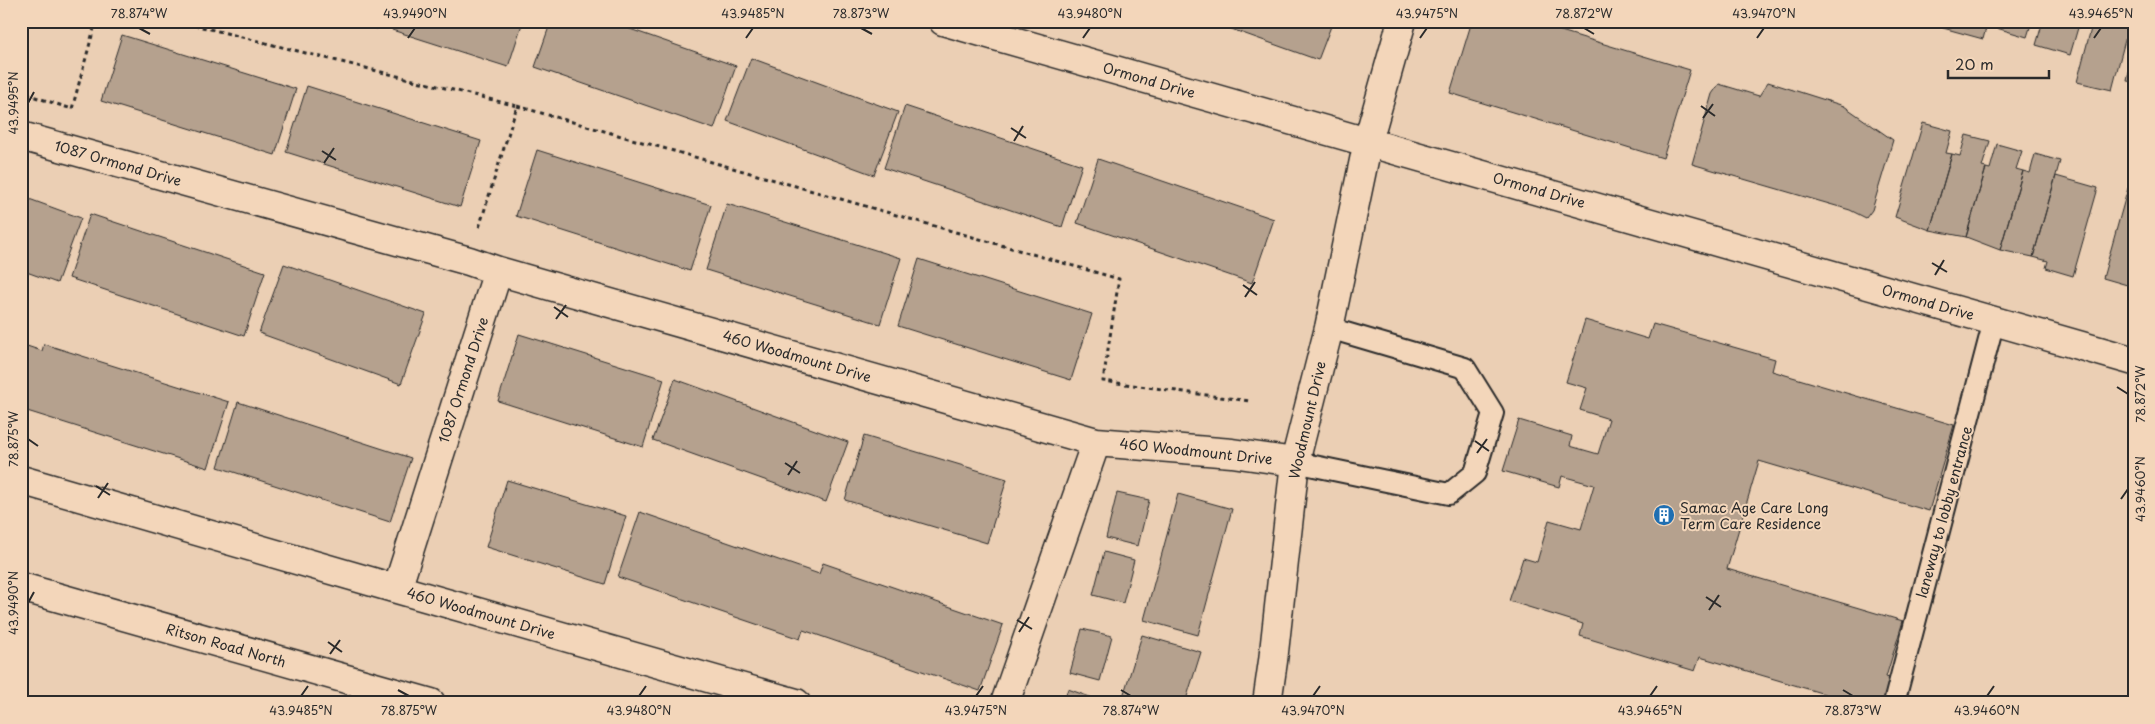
<svg xmlns="http://www.w3.org/2000/svg" width="2155" height="724" font-family="'Playpen Sans',sans-serif">
  <style>
    .building { fill: #b5a18e; stroke: #2b2b2b }
    .lines { fill: none; stroke-linecap: round; stroke-linejoin: round }
    .lane-casing { stroke: #2b2b2b; stroke-width: 24 }
    .street-casing { stroke: #2b2b2b; stroke-width: 31 }
    .secondary-casing { stroke: #2b2b2b; stroke-width: 31 }
    .path { stroke: #2b2b2b; stroke-width: 3; stroke-dasharray: 4 4; stroke-linecap: butt }
    .lane { stroke: #f3d6ba; stroke-width: 20 }
    .street { stroke: #f3d6ba; stroke-width: 28 }
    .secondary { stroke: #f3d6ba; stroke-width: 28 }
    .ticks { fill: none; stroke: #2b2b2b; stroke-width: 2 }
    .labels { text-anchor: middle; dominant-baseline: central; stroke-width: 4; stroke-linejoin: round; paint-order: stroke }
    .street-label { font-size: 14px; fill: #2b2b2b; stroke: #f3d6ba }
    .poi-label { font-size: 14px; fill: #2b2b2b; stroke: #f3d6ba; text-anchor: start }
    .neatline { fill: none; stroke: #2b2b2b; stroke-width: 2 }
    .ticks-label { font-size: 12px; text-anchor: middle; fill: #2b2b2b }
  </style>
  <rect width="100%" height="100%" fill="#ebcfb4"/>
  <filter id="ink" filterUnits="userSpaceOnUse"><feTurbulence type="fractalNoise" baseFrequency=".02" numOctaves="2"/><feDisplacementMap in="SourceGraphic" scale="10" xChannelSelector="R" yChannelSelector="G"/><feConvolveMatrix kernelMatrix="1 2 1 2 8 2 1 2 1" color-interpolation-filters="sRGB"/></filter>
  <g filter="url(#ink)">
    <path class="building" d="M354 21H379L377 29Z
      M395 21H523L508 67 392 30Z
      M551 21H607L736 66 714 129 535 67Z
      M1209 21H1333L1318 60Z
      M1472 21H1528L1690 70 1663 158 1450 93Z
      M1945 21H1988L1983 39 1943 28Z
      M1994 21H2032L2027 37 1993 27Z
      M2043 21H2080L2070 55 2036 45Z
      M2093 21H2130L2112 90 2077 82Z
      M122 35 296 89 275 155 101 101Z
      M2134 48V82L2127 81Z
      M751 58 898 112 874 175 727 121Z
      M1768 82 1844 106 1893 140 1872 210 1866 218 1850 210 1692 164 1712 94 1719 84 1759 96Z
      M307 86 481 141 460 207 286 152Z
      M905 106 1082 165 1062 227 884 168Z
      M1923 123 1952 131 1946 153 1952 154 1930 230 1895 217Z
      M1966 135 1990 141 1982 167 1986 168 1966 237 1930 230 1952 154 1960 156Z
      M1997 144 2022 151 2016 169 2023 171 2000 250 1966 237 1986 168 1990 169Z
      M537 150 711 205 690 271 516 216Z
      M2035 154 2060 161 2033 257 2000 250 2023 171 2030 173Z
      M1098 159 1274 219 1252 283 1077 223Z
      M2056 176 2098 188 2073 276 2046 268 2048 261 2033 257Z
      M2128 188 2134 190V287L2103 278Z
      M21 196 81 218 57 283 21 270Z
      M727 204 901 258 880 324 706 270Z
      M90 214 265 272 244 336 69 278Z
      M919 259 1092 314 1071 380 898 326Z
      M284 264 426 314 401 384 259 333Z
      M1585 320 1648 339 1653 324 1775 359 1772 371 1954 425 1929 511 1759 461 1727 569 1903 621 1886 677 1892 679 1885 703H1855L1700 657 1695 671 1580 636 1583 624 1509 601 1523 558 1537 562 1549 520 1581 529 1594 485 1562 476 1559 487 1503 471 1519 420 1572 436 1570 446 1598 454 1609 419 1580 410 1587 388 1566 382Z
      M519 334 664 379 643 447 498 401Z
      M21 344 42 351 44 344 229 402 208 468 24 410 21 416Z
      M675 379 848 442 826 502 653 440Z
      M238 402 411 458 390 522 218 467Z
      M864 436 1007 479 987 543 845 500Z
      M507 480 626 516 605 584 486 547Z
      M1117 493 1149 500 1138 546 1106 538Z
      M1178 494 1232 509 1198 635 1144 620Z
      M640 512 819 574 823 563 1003 625 980 691 803 630 800 639 618 577Z
      M1104 552 1134 560 1123 603 1093 595Z
      M1082 629 1112 636 1100 681 1070 673Z
      M1142 635 1201 652 1185 703H1121Z
      M1068 689 1098 700 1097 703H1062Z"/>
    <g class="lines">
      <g class="lane-casing">
        <path id="lane" d="M1295 462 1449 494 1475 473 1493 413 1465 368 1329 328
          M1894 703 1994 321"/>
      </g>
      <g class="street-casing">
        <path id="street" d="M943 21 2134 361
          M21 136 469 261 498 271 397 589 21 480
          M498 271 1096 442 1232 453 1295 462
          M397 589 796 703
          M1005 703 1096 442
          M1267 703 1273 661 1295 462 1329 328 1368 141 1402 21"/>
      </g>
      <g class="secondary-casing">
        <path id="secondary" d="M21 587 431 703"/>
      </g>
      <path class="path" d="M179 21 194 25 195 21
        M194 25 517 106 478 231
        M27 105 29 95 72 109 96 21
        M517 106 1119 279 1103 381 1250 401"/>
      <use href="#lane" class="lane"/>
      <use href="#street" class="street"/>
      <use href="#secondary" class="secondary"/>
    </g>
  </g>
  <path class="ticks" d="M139 28 150 34M861 28 872 34M1584 28 1594 34M408 38 415 28M746 38 753 28M1083 38 1090 28M1420 38 1427 28M1757 38 1764 28M2094 38 2101 28M28 103 34 92M1701 106 1715 116M1703 118 1713 104M1011 128 1026 138M1014 141 1023 126M322 151 336 160M324 163 334 148M1932 263 1947 272M1935 275 1944 260M1243 285 1257 295M1245 297 1255 282M554 307 568 317M556 319 566 305M2117 387 2128 394M28 439 38 446M1475 441 1489 451M1477 453 1487 439M785 463 800 473M788 475 797 461M96 486 110 495M98 498 108 483M2121 499 2128 489M1706 597 1721 607M28 603 34 592M1709 610 1719 595M1017 620 1032 629M1019 632 1029 617M328 642 342 652M330 654 340 640M398 690 409 696M1121 690 1131 696M1843 690 1853 696M301 696 308 686M639 696 646 686M976 696 983 686M1313 696 1320 686M1650 696 1657 686M1987 696 1994 686"/>
  <defs>
    <g id="building-disc" transform="scale(1.125)"><circle r="9.5" fill="#1f6fb2" stroke="#f3d6ba"/><path d="M-4-6H4V6H1V3H-1V6H-4ZM-2.5-4.3h1.7v1.8h-1.7ZM.8-4.3h1.7v1.8H.8ZM-2.5-1h1.7V.8h-1.7ZM.8-1h1.7V.8H.8Z" fill="#fff"/></g>
  </defs>
  <g fill-rule="evenodd">
    <use href="#building-disc" x="1664" y="515"/>
  </g>
  <g class="labels">
    <g class="street-label">
      <text transform="translate(1149 80) rotate(16)">Ormond Drive</text>
      <text transform="translate(118 163) rotate(16)">1087 Ormond Drive</text>
      <text transform="translate(1539 190) rotate(16)">Ormond Drive</text>
      <text transform="translate(1928 302) rotate(16)">Ormond Drive</text>
      <text transform="translate(797 356) rotate(16)">460 Woodmount Drive</text>
      <text transform="translate(463 380) rotate(-72)">1087 Ormond Drive</text>
      <text transform="translate(1307 420) rotate(-77)">Woodmount Drive</text>
      <text transform="translate(1196 451) rotate(6)">460 Woodmount Drive</text>
      <text transform="translate(1944 512) rotate(-75)">laneway to lobby entrance</text>
      <text transform="translate(481 613) rotate(16)">460 Woodmount Drive</text>
      <text transform="translate(226 645) rotate(16)">Ritson Road North</text>
    </g>
    <g class="poi-label">
      <text x="1680" y="507">Samac Age Care Long<tspan x="1680" dy="16">Term Care Residence</tspan></text>
    </g>
  </g>
  <rect width="2155" height="724" fill="none" stroke="#f3d6ba" stroke-width="55"/>
  <path d="M1948 70v8h101v-8" fill="none" stroke="#2b2b2b" stroke-width="2.5"/>
  <text x="1955" y="70" font-size="15" fill="#2b2b2b" stroke="#f3d6ba" stroke-width="4" paint-order="stroke">20 m</text>
  <rect x="28" y="28" width="2100" height="668" class="neatline"/>
  <g class="ticks-label">
    <text x="139" y="18">78.874°W</text>
    <text x="415" y="18">43.9490°N</text>
    <text x="753" y="18">43.9485°N</text>
    <text x="861" y="18">78.873°W</text>
    <text x="1090" y="18">43.9480°N</text>
    <text x="1427" y="18">43.9475°N</text>
    <text x="1584" y="18">78.872°W</text>
    <text x="1764" y="18">43.9470°N</text>
    <text x="2101" y="18">43.9465°N</text>
    <text transform="translate(14 103) rotate(-90)" y="4">43.9495°N</text>
    <text transform="translate(2141 394) rotate(-90)" y="4">78.872°W</text>
    <text transform="translate(14 439) rotate(-90)" y="4">78.875°W</text>
    <text transform="translate(2141 489) rotate(-90)" y="4">43.9460°N</text>
    <text transform="translate(14 603) rotate(-90)" y="4">43.9490°N</text>
    <text x="301" y="715">43.9485°N</text>
    <text x="409" y="715">78.875°W</text>
    <text x="639" y="715">43.9480°N</text>
    <text x="976" y="715">43.9475°N</text>
    <text x="1131" y="715">78.874°W</text>
    <text x="1313" y="715">43.9470°N</text>
    <text x="1650" y="715">43.9465°N</text>
    <text x="1853" y="715">78.873°W</text>
    <text x="1987" y="715">43.9460°N</text>
  </g>
</svg>
